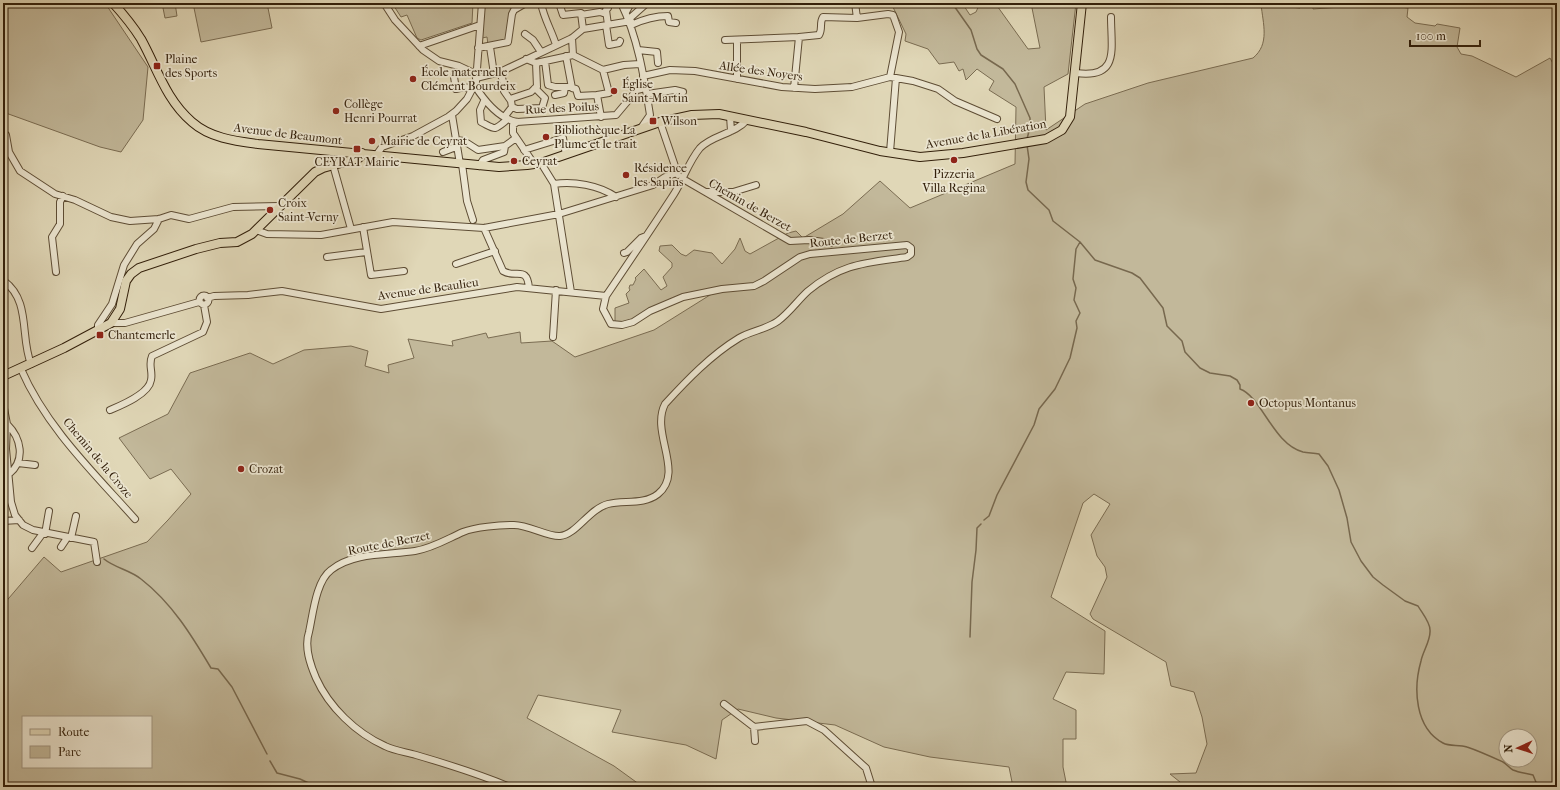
<svg xmlns="http://www.w3.org/2000/svg" width="1560" height="790" font-family="'IM FELL French Canon',serif">
  <style>
    .green { fill: #c2b89a; stroke: #7a6c52; fill-rule: evenodd }
    .lines { fill: none; stroke-linecap: round; stroke-linejoin: round }
    .stream { stroke: #77684e; stroke-width: 1.5 }
    .minor-casing { stroke: #5e4d35; stroke-width: 8 }
    .major-casing { stroke: #321f0a; stroke-width: 10 }
    .minor { stroke: #ebe5d0; stroke-width: 6 }
    .major { stroke: #e0d7b7; stroke-width: 8 }
    .poi-dot { fill: #8f2418; stroke: #ebe5d0; stroke-width: 1.5 }
    .labels { text-anchor: middle; dominant-baseline: central; stroke-width: 3.5; stroke-linejoin: round; paint-order: stroke }
    .poi-label { font-size: 12px; fill: #321f0a; stroke: #ebe5d0; text-anchor: start }
    .street-label { font-size: 12px; fill: #321f0a; stroke: #ebe5d0 }
  </style>
  <rect width="100%" height="100%" fill="#e0d7b7"/>
  <filter id="stains"><feTurbulence type="fractalNoise" baseFrequency=".005" numOctaves="4"/><feColorMatrix values="0 0 0 0 .2 0 0 0 0 .09 0 0 0 0 .02 0 0 0 .5 -.17"/></filter>
  <radialGradient id="worn" r=".72"><stop offset=".6" stop-color="#630" stop-opacity="0"/><stop offset="1" stop-color="#630" stop-opacity=".3"/></radialGradient>
  <path class="green" d="M3 3H103L107 6 148 67 143 120 121 152 100 147 3 112Z
    M162 3H175L177 16 165 18Z
    M193 3H267L272 28 201 42Z
    M392 3H473L472 23 421 40 417 38 407 15 401 17Z
    M485 3H523L512 10 506 39 502 42 488 45 487 37 482 38Z
    M891 3H962L970 15 976 12 980 3H995L1028 49 1040 48 1031 3H1076L1068 74 1044 87 1046 130 1085 104 1148 83 1253 58C1270 44 1263 24 1261 4L1300 8 1302 3H1313V9L1341 7 1342 3H1400L1401 7 1408 8 1407 17 1415 23 1435 26 1437 24 1460 28 1457 47 1461 54 1472 56 1516 77 1550 58 1557 71V787H1180V782L1170 774 1196 773 1207 744 1202 717 1194 692 1171 686 1166 662 1093 619 1090 614 1107 577 1105 567 1097 556 1091 535 1110 504 1094 494 1083 503 1051 597 1105 631 1104 674 1066 672 1053 699 1076 710V739H1063V767L1067 787H1013L1009 767 930 757 884 747 835 725 776 718 738 709 722 720 716 759 686 745 612 732 621 710 538 695 527 718 614 766 643 787H3V605L44 557 61 572 147 542 168 520 191 494 171 469 150 479 119 438 168 414 190 373 250 353 273 364 304 350 351 346 368 351 365 366 389 373 388 365 414 358 408 339 453 346 452 341 486 333 488 338 520 332 521 343 552 341 575 357 654 330 718 290 683 297 633 322 615 324V308L629 303 626 294 630 290 629 288 630 285H633L636 279 635 278 644 269 661 290 667 286 663 277 672 267V263L659 251 660 246 672 245 681 254 686 256 694 250 712 253 722 264 735 249 740 238 745 251 750 254 788 233 796 231 803 238 843 214 880 181 910 208 1015 164 1016 107 989 90 994 81 977 69 966 80 963 69 959 71 954 62 939 64 928 49 905 41 906 34ZM23 717H151V767H23ZM1506 736H1530V760H1506Z"/>
  <g class="lines">
    <path class="stream" d="M952 3 971 30 977 49 981 55 1003 69 1015 84 1030 118V127L1027 139
      M1027 145 1029 159 1026 182 1028 190 1049 210 1053 221 1080 242 1095 260 1132 273 1140 278 1163 308 1167 326 1182 341 1185 352 1200 368 1210 373 1230 376 1237 380 1240 385V389C1262 397 1273 444 1303 452 1308 453 1314 453 1319 454L1328 466 1339 490 1347 518 1351 542 1361 561 1373 577 1383 585 1405 601 1418 606C1422 613 1430 622 1430 630 1431 640 1423 651 1421 661 1413 689 1415 728 1443 743 1450 747 1459 744 1467 747 1479 751 1492 757 1503 762 1507 764 1509 768 1513 770 1520 773 1527 773 1533 775L1538 787
      M984 520 989 516 997 495 1034 425 1039 409 1055 389 1070 358 1077 328 1076 321 1080 313 1074 300 1076 288 1073 279 1076 249 1080 242
      M104 559C115 568 130 570 141 579 172 603 192 636 211 668L218 669 232 687 267 754
      M970 637 972 582 976 550 977 528 981 524
      M270 761 277 773 300 779 317 787"/>
    <g class="minor-casing">
      <path id="minor" d="M384 3 395 20 423 50 439 61 459 66 476 74
        M541 3C544 19 552 31 556 45
        M559 3 563 15 581 13 583 29
        M608 3V8L606 10 608 25
        M621 3C638 38 644 77 650 115L641 128
        M855 3 857 18
        M626 12 631 3
        M581 15 600 12 606 14
        M629 19 647 3
        M606 25 609 45 619 43 620 41
        M631 25C644 19 654 16 668 16L669 22 676 23
        M525 34 533 40 541 52
        M799 37 819 35C823 29 819 23 823 17L857 18 888 14 893 15 899 32 890 77
        M725 40 799 37 794 88
        M737 40V79
        M419 46 480 25
        M490 47 494 74
        M478 48 508 42 512 14 514 10 526 3
        M638 50 657 52 658 63
        M573 55 603 70 624 65 640 64
        M566 56 572 88 576 89 578 96 597 95 601 117
        M526 59 536 63 573 55 572 38
        M545 61 548 85 555 87H571
        M500 72 505 87 504 91 511 101 512 107 505 116
        M1076 73C1120 79 1111 49 1111 17
        M643 76 670 70 695 71 782 87 815 89 852 87 890 77 896 78 890 152
        M454 77 456 89 464 87 473 89
        M476 78 500 72 572 38 583 29 631 21
        M896 78 913 81 938 89 955 101 997 119
        M475 86C484 100 499 119 517 122L616 115 637 90 645 88
        M535 88 537 87 536 63
        M647 94 675 90 683 92
        M555 95 564 93 565 87
        M597 95 609 93 603 70
        M510 99 531 92 535 88
        M484 101 480 110 481 122C497 130 493 131 508 119
        M512 107 517 109 542 108 545 98 535 88
        M452 115 460 164
        M730 116 731 131
        M517 122 513 125V133L534 164
        M660 122 678 175
        M3 135H6L9 152 20 171 55 194 75 200 111 217 130 221 159 219 171 215 189 219 233 207 279 206
        M456 140 464 141 478 150 505 146
        M524 150 563 138 566 155
        M443 152 456 147
        M377 154 382 147 413 136 448 117 456 111 467 99 476 82 482 3
        M541 163 554 184 571 292
        M462 164 467 201 473 220
        M333 165 351 229
        M479 166 483 160 504 152 505 146 516 138
        M683 179 790 241 809 240 831 243
        M554 184C573 181 599 185 616 197
        M706 192H733L756 185
        M3 202 4 206
        M363 227 371 275 404 271
        M484 228 503 271C516 279 527 265 529 288
        M256 230 267 234 321 235 393 222 484 228 559 214 653 185 665 177 677 173
        M624 253 627 252 641 238 646 236
        M327 257 366 252
        M456 264 495 251
        M56 272 52 237 60 224V202L63 196
        M4 281C31 301 20 337 31 364
        M199.5 300a4.5 4.5 0 1 1 9 0a4.5 4.5 0 1 1-9 0Z
        M207 298 214 296 248 295 282 291 381 309 517 287 606 296
        M111 323H125L199 302
        M98 332V325L112 304 124 265 137 244 154 229 159 219
        M553 337 556 290
        M21 369C46 427 94 473 135 519
        M3 403 7 424 6 449 11 502 15 515 23 525 33 530 94 542 97 562
        M110 410C122 405 149 394 151 380 153 371 148 365 152 356L203 332 207 322 204 305
        M7 424C21 438 26 460 9 474
        M18 463 35 465
        M3 521 19 520
        M45 534 49 511
        M71 538 76 516
        M61 547 67 538
        M32 548 43 533
        M724 704 754 727 807 721 824 730 866 768 872 787
        M754 727 755 741
        M510 787C479 774 447 764 416 755 406 752 395 751 385 746 356 733 329 707 316 678 310 664 304 647 309 632 313 614 316 581 331 570 353 552 389 555 415 551 433 548 447 539 463 532 475 527 500 525 514 525 529 525 548 537 560 536 576 535 589 509 608 504 624 500 644 505 658 494 685 472 650 433 665 404 687 380 711 355 739 338 751 331 767 329 778 321 790 312 798 300 808 291 842 263 866 263 907 257L911 254V248L907 245 810 254 800 257 764 281 754 286 722 289 683 297 650 311 633 322 622 325 611 324 603 309 606 296C629 262 652 228 674 194 683 180 689 161 700 148 712 135 735 134 747 120"/>
    </g>
    <g class="major-casing">
      <path id="major" d="M113 3C123 14 133 26 141 39 157 68 166 100 192 122 210 138 235 141 258 144L499 167 527 165 541 163 660 122 692 115 719 114 806 132 880 151 920 157 963 153 1046 139 1062 130 1070 117 1082 3
        M3 376 64 348 111 323 120 309 126 281 131 274 139 268 196 249 220 243 237 242 252 234 315 172 323 168 359 158 362 153"/>
    </g>
    <use href="#minor" class="minor"/>
    <use href="#major" class="major"/>
  </g>
  <g class="poi-dot">
    <rect x="153" y="62" width="8" height="8" rx="2"/>
    <circle cx="413" cy="79" r="4"/>
    <circle cx="614" cy="91" r="4"/>
    <circle cx="336" cy="111" r="4"/>
    <rect x="649" y="117" width="8" height="8" rx="2"/>
    <circle cx="546" cy="137" r="4"/>
    <circle cx="372" cy="141" r="4"/>
    <rect x="353" y="145" width="8" height="8" rx="2"/>
    <circle cx="954" cy="160" r="4"/>
    <circle cx="514" cy="161" r="4"/>
    <circle cx="626" cy="175" r="4"/>
    <circle cx="270" cy="210" r="4"/>
    <rect x="96" y="331" width="8" height="8" rx="2"/>
    <circle cx="1251" cy="403" r="4"/>
    <circle cx="241" cy="469" r="4"/>
  </g>
  <g class="labels">
    <g class="poi-label">
      <text x="165" y="59">Plaine<tspan x="165" dy="14">des Sports</tspan></text>
      <text x="421" y="72">École maternelle<tspan x="421" dy="14">Clément Bourdeix</tspan></text>
      <text x="622" y="84">Église<tspan x="622" dy="14">Saint-Martin</tspan></text>
      <text x="344" y="104">Collège<tspan x="344" dy="14">Henri Pourrat</tspan></text>
      <text x="661" y="121">Wilson</text>
      <text x="554" y="130">Bibliothèque La<tspan x="554" dy="14">Plume et le trait</tspan></text>
      <text x="380" y="141">Mairie de Ceyrat</text>
      <text x="522" y="161">Ceyrat</text>
      <text x="357" y="162" text-anchor="middle">CEYRAT Mairie</text>
      <text x="634" y="168">Résidence<tspan x="634" dy="14">les Sapins</tspan></text>
      <text x="954" y="174" text-anchor="middle">Pizzeria<tspan x="954" dy="14">Villa Regina</tspan></text>
      <text x="278" y="203">Croix<tspan x="278" dy="14">Saint-Verny</tspan></text>
      <text x="108" y="335">Chantemerle</text>
      <text x="1259" y="403">Octopus Montanus</text>
      <text x="249" y="469">Crozat</text>
    </g>
    <g class="street-label">
      <text transform="translate(761 71) rotate(8)">Allée des Noyers</text>
      <text transform="translate(562 108) rotate(-3)">Rue des Poilus</text>
      <text transform="translate(288 134) rotate(7)">Avenue de Beaumont</text>
      <text transform="translate(986 134) rotate(-10)">Avenue de la Libération</text>
      <text transform="translate(750 205) rotate(30)">Chemin de Berzet</text>
      <text transform="translate(851 239) rotate(-6)">Route de Berzet</text>
      <text transform="translate(428 289) rotate(-8)">Avenue de Beaulieu</text>
      <text transform="translate(98 458) rotate(50)">Chemin de la Croze</text>
      <text transform="translate(389 543) rotate(-11)">Route de Berzet</text>
    </g>
  </g>
  <rect width="1560" height="790" fill="none" stroke="#e0d7b7" stroke-width="16"/>
  <rect x="4" y="4" width="1552" height="782" fill="none" stroke="#321f0a" stroke-width="2"/>
  <rect x="8" y="8" width="1544" height="774" fill="none" stroke="#321f0a"/>
  <rect x="22" y="716" width="130" height="52" fill="#ebe5d0" stroke="#a19681"/>
  <rect x="30" y="729" width="20" height="6" fill="#e0d7b7" stroke="#a19681"/>
  <text x="58" y="736" font-size="12" fill="#321f0a">Route</text>
  <rect x="30" y="746" width="20" height="12" fill="#c2b89a" stroke="#a19681"/>
  <text x="58" y="756" font-size="12" fill="#321f0a">Parc</text>
  <g transform="translate(1518 748) rotate(267)"><circle r="19" fill="#ebe5d0" stroke="#a19681"/>
  <path d="M0-3L7 15L0 10L-7 15Z" fill="#8f2418"/>
  <text y="-6" font-size="11" font-weight="bold" text-anchor="middle" fill="#321f0a">N</text>
  </g>
  <path d="M1410 40v6h70v-6" fill="none" stroke="#321f0a" stroke-width="2"/>
  <text x="1416" y="40" font-size="12" fill="#321f0a" stroke="#ebe5d0" stroke-width="3" paint-order="stroke">100 m</text>
  <rect width="100%" height="100%" filter="url(#stains)"/>
  <rect width="100%" height="100%" fill="url(#worn)"/>
</svg>
